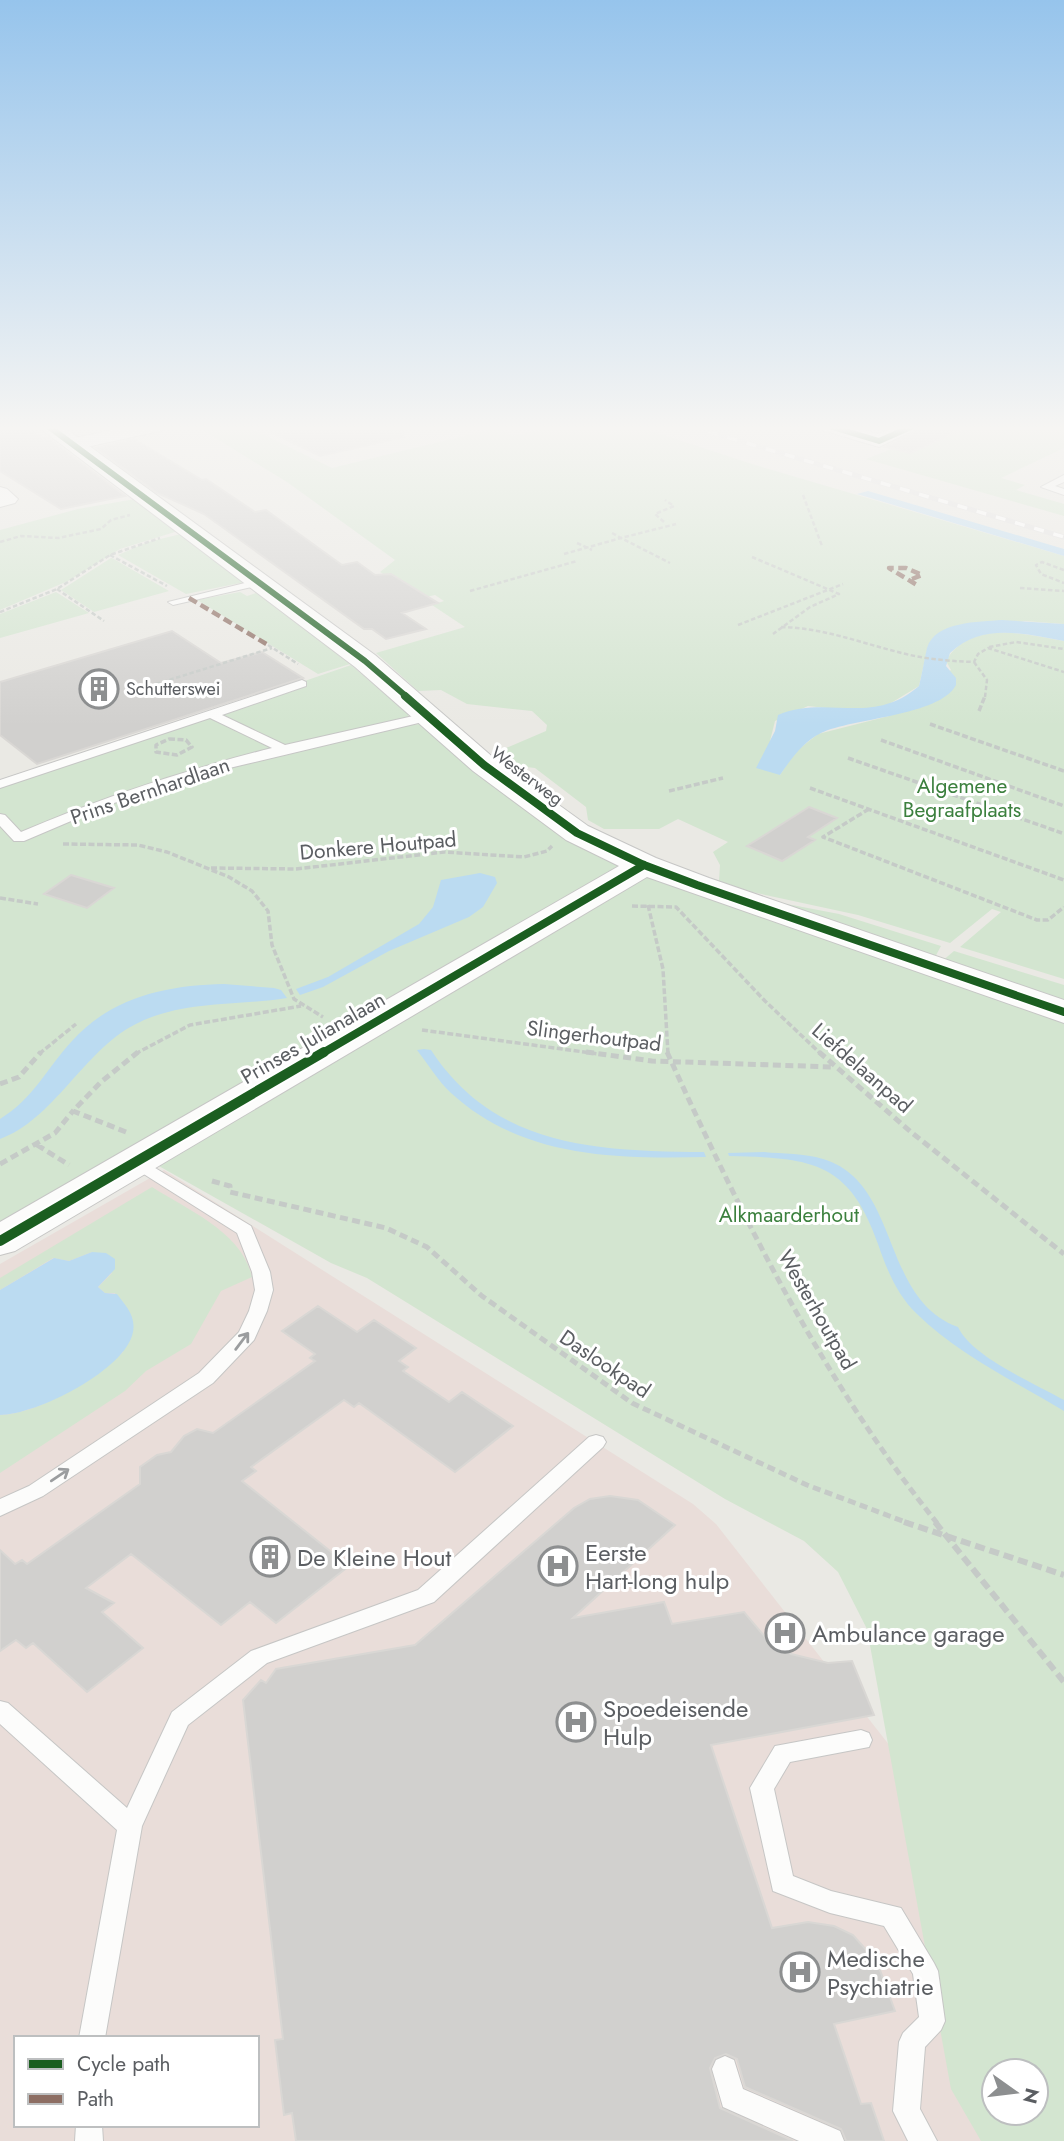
<svg xmlns="http://www.w3.org/2000/svg" width="1064" height="2141" font-family="Jost,sans-serif">
  <style>
    .medical { fill: #e9ddd9; fill-rule: evenodd }
    .green { fill: #d3e5d0; fill-rule: evenodd }
    .water { fill: #bbdbf1 }
    .building { fill: #d1d0ce; stroke: #d9d7d4; stroke-width: 2 }
    .lines { fill: none; stroke-linecap: round; stroke-linejoin: round }
    .service-casing { stroke: #c6c6c5; stroke-width: 2 }
    .minor-casing { stroke: #c6c6c5; stroke-width: 2 }
    .tertiary-casing { stroke: #c6c6c5; stroke-width: 2 }
    .path-far3 { stroke: #c5cac7; stroke-width: 2.5; stroke-dasharray: 4.5 2.5; stroke-linecap: butt }
    .path-far2 { stroke: #c5cac7; stroke-width: 3.5; stroke-dasharray: 6 2.5; stroke-linecap: butt }
    .path-far1 { stroke: #c5cac7; stroke-width: 5; stroke-dasharray: 8 4.5; stroke-linecap: butt }
    .path { stroke: #c5cac7; stroke-width: 6; stroke-dasharray: 10 5; stroke-linecap: butt }
    .service { fill: #fcfcfb; fill-rule: evenodd }
    .minor { fill: #fcfcfb; fill-rule: evenodd }
    .tertiary { fill: #fcfcfb; fill-rule: evenodd }
    .rail-casing { stroke: #e2e1e1; stroke-width: 5 }
    .rail { stroke: #fff; stroke-width: 3.5; stroke-dasharray: 10; stroke-linecap: butt }
    .quiet { stroke: #8d6e63; stroke-width: 4.5; stroke-dasharray: 9 4.5; stroke-linecap: butt }
    .cycleway-far2-casing { stroke: #fff; stroke-width: 9 }
    .cycleway-far1-casing { stroke: #fff; stroke-width: 11 }
    .cycleway-casing { stroke: #fff; stroke-width: 14 }
    .cycleway-far2 { stroke: #1b5e20; stroke-width: 6 }
    .cycleway-far1 { stroke: #1b5e20; stroke-width: 8 }
    .cycleway { stroke: #1b5e20; stroke-width: 10 }
    .oneway { stroke: #9b9d9f }
    .labels { text-anchor: middle; dominant-baseline: central; stroke-width: 6; stroke-linejoin: round; paint-order: stroke }
    .far-poi-label { font-size: 18px; fill: #5b5e62; stroke: #fff; text-anchor: start }
    .far-street-label { font-size: 18px; fill: #5b5e62; stroke: #fff }
    .park-label { font-size: 21px; fill: #3c803e; stroke: #fff }
    .street-label { font-size: 21px; fill: #5b5e62; stroke: #fff }
    .near-poi-label { font-size: 24px; fill: #5b5e62; stroke: #fff; text-anchor: start }
  </style>
  <rect width="100%" height="100%" fill="#eae9e4"/>
  <path class="medical" d="M164 1170 693 1504 716 1524 1064 1968V2141H0V1264ZM16 2038H257V2125H16ZM994 2071H1036V2113H994Z"/>
  <path class="green" d="M196 426H265L254 430 332 468 501 427V430L513 436 558 426H636L752 464 1064 556V624L1025 621 928 646 919 686 886 706 853 711 808 706 775 721 770 741 780 775 795 752 818 734 889 716 951 670 946 661C970 619 1025 634 1064 641V979L960 947 1001 912 992 909 950 943 858 915 752 892 719 881 720 865 713 852 728 842 678 819 659 829H604L588 820 586 807 535 768 507 765 492 754 546 731 547 725 532 711 467 704 441 690 418 691 376 653 465 627 432 605 444 601 435 595 422 598 380 572 395 560 287 482Z
    M972 426H1064V448L1001 478 1025 485 1016 490 1064 504V516L866 459 894 448 911 453Z
    M135 499 178 531 120 549 68 581 0 610V530L78 509Z
    M181 534 245 582 186 594 118 555 148 542Z
    M111 558H112L169 591 94 612 61 590Z
    M56 592 89 613 0 638V614Z
    M240 592 247 596 256 593 350 664 318 674 197 600Z
    M351 665 408 714V725L422 724 537 814 1064 1020V2141H981L951 2089 867 1629 838 1572 804 1541 725 1499 367 1278 331 1263 134 1152 0 1230V786ZM994 2071H1036V2113H994Z
    M761 899 839 914 941 946 934 959Z
    M954 951 1064 985V1005L941 962Z
    M152 1187C188 1210 242 1232 252 1277L221 1291 191 1344 146 1371 125 1391 0 1473V1415C39 1414 96 1378 123 1352L115 1293H105L98 1287 112 1273 92 1252 69 1261 53 1258 0 1290V1278Z"/>
  <path class="water" d="M868 491 1064 549V556L857 494Z
    M1002 620 1064 624V641C1024 634 983 622 950 653L946 666 956 678V685C940 716 852 718 821 733 803 742 791 759 780 775L756 768 775 731 778 715C827 694 872 727 919 686 922 674 924 661 927 648 935 621 979 622 1002 620Z
    M480 873 495 877 497 883 483 907 469 917 389 951 323 987 300 995 296 989 328 977 419 924 433 907 441 880Z
    M224 984 274 988 281 990 287 998C236 1006 180 1000 134 1025 84 1051 53 1120 0 1139V1119C33 1099 47 1068 72 1041 111 997 168 985 224 984Z
    M424 1049 431 1050C495 1148 598 1151 704 1152L706 1157C615 1159 522 1158 451 1093 438 1081 428 1064 417 1050Z
    M764 1152C783 1154 804 1153 823 1159 901 1182 880 1299 958 1327 972 1357 1034 1383 1064 1400V1411C1014 1381 959 1355 917 1314 897 1295 887 1270 878 1244 849 1160 810 1158 729 1156L728 1153Z
    M92 1252 106 1253 115 1259V1269L98 1287 105 1293 117 1294C126 1306 136 1316 133 1332 126 1370 36 1415 0 1415V1290L54 1258 69 1261Z"/>
  <path class="building" d="M24 426 43 438 47 437 125 496 61 509 0 471V430Z
    M258 426H403L404 437 320 456Z
    M924 426H971L910 453 885 447Z
    M134 439 202 480 206 479 255 512 266 510 342 565 357 562 375 575 391 574 438 603 402 613 426 629 386 639 372 629H364L204 514 157 493 96 448Z
    M172 631 221 663 262 652 303 678 37 764 0 735V682Z
    M809 807 837 818 808 837 815 840 782 861 747 846Z
    M71 875 114 888 87 908 44 894Z
    M318 1306 357 1332 374 1320 416 1348 399 1361 408 1367 403 1371 449 1402 462 1392 513 1426 455 1472 359 1403 354 1407 344 1400 251 1467 256 1471 242 1481 349 1566 276 1623 250 1602 221 1625 131 1554 86 1588 114 1603 102 1612 143 1648 87 1692 33 1643 26 1648 16 1640 0 1651V1550L15 1564 22 1560 27 1564 140 1484V1467L157 1455 171 1452 184 1436 197 1429 213 1433 315 1361 310 1358 315 1354 282 1331Z
    M610 1496 638 1500 675 1525 573 1618 664 1602 672 1624 744 1612 765 1637 791 1654 828 1663 852 1661 874 1715 711 1745 772 1928 808 1922 834 1926 853 1935 877 1962 895 2011 834 2024 861 2104 871 2103 884 2141H846L841 2129 745 2087 737 2059 726 2054 715 2058 710 2068 720 2108 793 2141H296L292 2113 284 2115 275 2040 283 2039 243 1700 261 1680 266 1683 276 1669 415 1645 574 1508 590 1499Z"/>
  <g class="lines">
    <g class="service-casing">
      <path id="service" d="M1064 475V482L1055 486 1064 489V495L1041 487Z
        M261 579 266 582 265 584 173 605 168 602Z
        M302 680 306 682V686L222 715 285 745 431 712 437 716 431 720 200 775 111 804 24 841H14L0 826V814L5 815 21 832C103 797 185 770 272 748L210 718 0 788V780Z
        M137 1157 251 1226 270 1272 273 1290 267 1311 254 1340 213 1383 43 1496 0 1516V1499L29 1486 199 1373 239 1332 249 1311 255 1290 252 1272 237 1233 131 1166 129 1162 131 1158Z
        M596 1435 603 1437 606 1442 603 1447 434 1602 267 1663 188 1725 142 1826 105 2038H79L117 1830 0 1724V1701L8 1703 127 1808 172 1712 251 1651 418 1590 589 1437Z
        M861 1730 869 1733 872 1740 869 1747 790 1762 774 1789 793 1876 831 1891 901 1908 934 1963 938 1971 945 2021 941 2030 925 2047 920 2109 937 2141H908L893 2111 899 2042 903 2033 919 2017 913 1974 884 1926 830 1913 773 1891 750 1788 775 1746Z
        M725 2056 734 2060 743 2089 840 2131 844 2141H799L723 2107 712 2069 716 2060Z
        M76 2125H102L103 2141H75Z"/>
    </g>
    <g class="minor-casing">
      <path id="minor" d="M130 426H166L164 430 73 450 63 444 66 440Z
        M820 426H849L878 434 897 426H922L879 447 822 430Z
        M0 487 7 489 18 499 15 503 0 507Z"/>
    </g>
    <g class="tertiary-casing">
      <path id="tertiary" d="M37 426H62L375 655 495 759 588 826 656 858 709 878 1064 1000V1023L647 877 15 1251 0 1255V1222L619 866 566 840 473 771 355 667Z"/>
    </g>
    <path class="path-far3" d="M803 495 822 546
      M664 522 655 514 674 506 665 500
      M612 533 621 538 676 524
      M0 542 21 536 58 538 101 529 111 520 130 515
      M577 543 592 550
      M564 554 621 538 670 563
      M110 555 167 586
      M752 557 839 594 810 607 773 634
      M1064 570 1042 562 1036 565 1041 574 1064 583
      M1020 588 1064 591
      M57 589 104 621
      M470 591 577 561
      M0 612 57 589 110 555 160 538
      M738 625 843 584
      M781 627C823 628 858 642 898 652 923 659 948 661 974 662L978 654 988 648 1064 672
      M268 645 298 664
      M989 647 1016 642 1064 649
      M974 662 987 680 985 697
      M156 684 272 648"/>
    <path class="path-far2" d="M979 711 985 696
      M930 724 1064 771
      M169 739 186 740 192 747 177 755 156 752V745Z
      M881 740 1064 806
      M848 758 1062 833
      M810 788 1064 880
      M669 791 723 778
      M869 809 823 837 1037 920H1048L1064 907
      M63 844 138 845 167 852 229 877 252 891 268 911 272 945 294 999 323 1017
      M211 868 296 869 444 852 524 857 547 851 552 846
      M0 898 38 904
      M648 905 663 969 668 1054
      M632 906 676 907 765 1001 821 1054
      M422 1030 599 1054
      M39 1054 76 1024
      M135 1054 190 1025 301 1006"/>
    <path class="path-far1" d="M586 1052 652 1061 834 1067
      M667 1052C742 1217 823 1381 937 1523
      M819 1052 911 1132 1064 1254
      M0 1084 19 1077 41 1052
      M126 1132 73 1111 101 1082 138 1052
      M37 1145 69 1165
      M0 1164 55 1133 73 1111
      M212 1181 230 1186V1192L386 1228 427 1247 482 1296 632 1403 807 1485 908 1523"/>
    <path class="path" d="M904 1522 1064 1575
      M935 1522 1064 1682"/>
    <use href="#service" class="service"/>
    <use href="#minor" class="minor"/>
    <use href="#tertiary" class="tertiary"/>
    <g class="rail-casing">
      <path id="rail" d="M689 426 1064 537"/>
    </g>
    <use href="#rail" class="rail"/>
    <path class="quiet" d="M912 579 922 575 906 568H889L917 585
      M189 598 268 645"/>
    <g class="cycleway-far2-casing">
      <path id="cycleway-far2" d="M48 426 365 661 407 697
        M829 426 879 441 913 426"/>
    </g>
    <g class="cycleway-far1-casing">
      <path id="cycleway-far1" d="M405 696 484 765 577 833 644 865 697 885 1064 1012
        M321 1054 644 865"/>
    </g>
    <g class="cycleway-casing">
      <path id="cycleway" d="M0 1241 324 1052"/>
    </g>
    <use href="#cycleway-far2" class="cycleway-far2"/>
    <use href="#cycleway-far1" class="cycleway-far1"/>
    <use href="#cycleway" class="cycleway"/>
  </g>
  <defs><path id="oneway-shaft" d="M-6 0H5M1.5-3L5.5 0L1.5 3" fill="none" stroke-width="1.6" stroke-linecap="round" stroke-linejoin="round" transform="scale(1.75)"/></defs>
  <g class="oneway">
    <use href="#oneway-shaft" transform="translate(242 1341) rotate(-53)"/>
    <use href="#oneway-shaft" transform="translate(60 1475) rotate(-34)"/>
  </g>
  <linearGradient id="sky" x2="0" y2="1"><stop stop-color="#96c4ec"/><stop offset="0.59" stop-color="#f6f5f3"/><stop offset="1" stop-color="#f6f5f3" stop-opacity="0"/></linearGradient>
  <rect width="1064" height="726" fill="url(#sky)"/>
  <defs>
    <g id="building-ring" transform="scale(2.0125)"><circle r="9.5" fill="#fff" stroke="#8d8f90" stroke-width="1.5"/><path d="M-4-6H4V6H1V3H-1V6H-4ZM-2.5-4.3h1.7v1.8h-1.7ZM.8-4.3h1.7v1.8H.8ZM-2.5-1h1.7V.8h-1.7ZM.8-1h1.7V.8H.8Z" fill="#8d8f90"/></g>
    <g id="hospital-ring" transform="scale(2.0125)"><circle r="9.5" fill="#fff" stroke="#8d8f90" stroke-width="1.5"/><path d="M-5-5h3v3.5h4V-5h3V5h-3V1.5h-4V5h-3Z" fill="#8d8f90"/></g>
  </defs>
  <g fill-rule="evenodd">
    <use href="#building-ring" x="99" y="689"/>
    <use href="#building-ring" x="270" y="1557"/>
    <use href="#hospital-ring" x="558" y="1566"/>
    <use href="#hospital-ring" x="785" y="1633"/>
    <use href="#hospital-ring" x="576" y="1722"/>
    <use href="#hospital-ring" x="800" y="1972"/>
  </g>
  <g class="labels">
    <g class="far-poi-label">
      <text x="126" y="689">Schutterswei</text>
    </g>
    <g class="far-street-label">
      <text transform="translate(527 776) rotate(37)">Westerweg</text>
    </g>
    <g class="park-label">
      <text x="962" y="786">Algemene<tspan x="962" dy="24">Begraafplaats</tspan></text>
      <text x="789" y="1215">Alkmaarderhout</text>
    </g>
    <g class="street-label">
      <text transform="translate(150 791) rotate(-19)">Prins Bernhardlaan</text>
      <text transform="translate(378 846) rotate(-5)">Donkere Houtpad</text>
      <text transform="translate(594 1036) rotate(7)">Slingerhoutpad</text>
      <text transform="translate(313 1038) rotate(-30)">Prinses Julianalaan</text>
      <text transform="translate(862 1068) rotate(41)">Liefdelaanpad</text>
      <text transform="translate(817 1310) rotate(60)">Westerhoutpad</text>
      <text transform="translate(605 1364) rotate(34)">Daslookpad</text>
    </g>
    <g class="near-poi-label">
      <text x="585" y="1552">Eerste<tspan x="585" dy="28">Hart-long hulp</tspan></text>
      <text x="297" y="1557">De Kleine Hout</text>
      <text x="812" y="1633">Ambulance garage</text>
      <text x="603" y="1708">Spoedeisende<tspan x="603" dy="28">Hulp</tspan></text>
      <text x="827" y="1958">Medische<tspan x="827" dy="28">Psychiatrie</tspan></text>
    </g>
  </g>
  <rect x="14" y="2036" width="245" height="91" fill="#ffffff" stroke="#bdbfc0" stroke-width="2"/>
  <rect x="28" y="2059" width="35" height="10" fill="#1b5e20" stroke="#bdbfc0" stroke-width="2"/>
  <text x="77" y="2071" font-size="21" fill="#5b5e62">Cycle path</text>
  <rect x="28" y="2094" width="35" height="10" fill="#8d6e63" stroke="#bdbfc0" stroke-width="2"/>
  <text x="77" y="2106" font-size="21" fill="#5b5e62">Path</text>
  <g transform="translate(1015 2092) rotate(104)"><circle r="33" fill="#ffffff" stroke="#bdbfc0" stroke-width="2"/>
  <path d="M0-5L12 26L0 18L-12 26Z" fill="#8d8f90"/>
  <text y="-10" font-size="19" font-weight="bold" text-anchor="middle" fill="#5b5e62">N</text>
  </g>
</svg>
